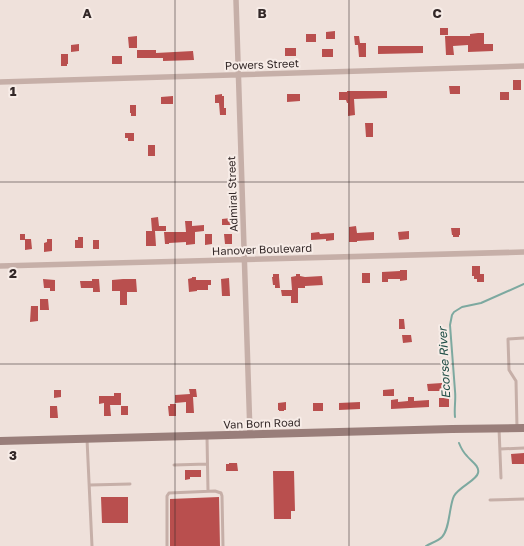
<svg xmlns="http://www.w3.org/2000/svg" width="524" height="546" font-family="'Golos Text',sans-serif">
  <style>
    .lines { fill: none; stroke-linecap: round; stroke-linejoin: round }
    .stream { stroke: #7da9a0; stroke-width: 2 }
    .building { fill: #b94f4e }
    .service { stroke: #c6afa8; stroke-width: 3 }
    .minor { stroke: #c6afa8; stroke-width: 5.5 }
    .secondary { stroke: #997e7a; stroke-width: 8 }
    .grid { fill: none; stroke: #332828; stroke-width: 1; stroke-opacity: 0.55 }
    .labels { text-anchor: middle; dominant-baseline: central; stroke-width: 4; stroke-linejoin: round; paint-order: stroke }
    .street-label { font-size: 11px; fill: #332828; stroke: #f7ece7 }
    .water-label { font-size: 12px; font-style: italic; fill: #225048; stroke: #f7ece7 }
    .grid-label { font-size: 13px; text-anchor: middle; font-weight: bold; fill: #332828; stroke: #f7ece7; stroke-width: 4; stroke-linejoin: round; paint-order: stroke }
  </style>
  <rect width="100%" height="100%" fill="#efe1db"/>
  <g class="lines">
    <path class="stream" d="M455 417C454 408 456 400 455 391L450 325 452 315 454 312 462 307 481 303 524 284
      M426 546C431 543 438 541 442 537 450 529 449 506 454 496 459 487 477 480 478 473 480 466 471 461 467 456 463 452 461 448 459 443"/>
  </g>
  <path class="building" d="M440 28H448V35H440Z
    M335 31V39H326V32Z
    M478 33H484V44H493V51L468 52V45L453 46 454 55H446L445 36H470V34Z
    M306 34H316V42H306Z
    M137 36V48H129L128 37Z
    M354 36H359L360 43H366V57H359L358 45H355Z
    M79 44V51L71 52V45Z
    M378 46H423V53L378 54Z
    M285 48H296V56H285Z
    M322 49H333V57H322Z
    M137 50H156V53L193 51 194 60 163 61V58H137Z
    M61 54H68V64H67V66H61Z
    M112 56H122V64H112Z
    M513 80H521V90H513Z
    M449 86H460V94H450Z
    M347 91H387V98L354 99 355 115 348 116V103H347L346 100H339V92H347Z
    M500 92H509V100H500Z
    M222 94V96H224V108H226V115H220L219 103H215V95Z
    M287 94H300V101L287 102Z
    M173 96V104H161V97Z
    M130 105H136V116H131V113H130Z
    M365 123H373V137H366Z
    M125 133H134V141H128V138H125Z
    M148 145H155V156H148Z
    M158 217 159 226H166V231H155L156 246H146V231H152L151 218Z
    M231 218V225H222V219Z
    M185 221H192V226L204 225V231L195 232V244L186 245V242L169 243V244H165L164 232H186Z
    M356 226 357 233 374 232V240L357 241V242H349V227Z
    M451 228H460V235H459V237H453V235H452Z
    M409 231V239L399 240 398 232Z
    M319 232 320 234 334 233V240L326 241V239L311 240V233Z
    M20 234H25V239H31L32 249 25 250V240H20Z
    M205 234H212V244L205 245Z
    M224 234H232V244H225Z
    M78 237H83V248H75V240H78Z
    M47 239H52V251L44 252V243L47 242Z
    M93 240H99V249H93Z
    M472 266H480V274H484V282H477V279H474V276H472Z
    M400 270H407V280L400 281V279H388V282H382V272L400 271Z
    M362 273H370V283H362Z
    M273 274H279V277L280 288H275V285H273L272 277H273Z
    M296 274H300V276L305 277 322 276 323 285 305 286V288H298V303H291V296H282L281 290H292L291 277 296 276Z
    M192 277H196V280H211V285H208V290H197V291L189 292 188 279 192 278Z
    M229 278 230 296H222L221 279Z
    M43 279 55 280V291H50V288H44Z
    M92 279H99L100 292H93V288H81L80 281H92Z
    M123 279H136L137 292H127V305H120V291H112V280Z
    M40 299H48L49 310H40Z
    M31 306H38V321L30 322Z
    M399 319H404L405 329H399Z
    M402 335H411L412 342 403 343Z
    M442 383V391H428L427 384Z
    M189 389H196L197 397H193L194 413H186V402L175 403V395L190 394Z
    M394 389V396H383V390Z
    M54 390H61V397L54 398Z
    M114 393H121V405H110L111 416H104V403L99 404V396H114Z
    M408 397H414V401L429 400V407L391 409V400L398 399V402L408 401Z
    M439 398H449V407H439Z
    M286 402V410H284V411H279V410H278V403Z
    M360 402V409L339 410V403Z
    M313 403H323V411H313Z
    M170 404H176V416H169L168 406H170Z
    M50 406H57L58 418H50Z
    M121 406H128V415H121Z
    M524 453V464H512L511 454Z
    M229 463H237L238 471H226V464H229Z
    M185 470H201V477H190V479L185 480Z
    M273 471H294L295 511H291V519H274Z
    M101 497H128V523H102Z
    M219 497 220 546H170V499Z"/>
  <g class="lines">
    <path class="service" d="M499 428 501 478
      M517 428 516 381 509 370 508 339 524 338
      M207 437 208 491
      M87 439 92 546
      M500 449 524 448
      M174 465 207 464
      M90 485 130 484
      M490 500 524 499
      M167 546V496L169 493 215 491 221 493 222 496 223 546"/>
    <path class="minor" d="M236 0 250 434
      M0 82 524 66
      M0 266 524 252"/>
    <path class="secondary" d="M0 441 452 429 524 428"/>
  </g>
  <path class="grid" d="M175 0V546M349 0V546M0 182H524M0 364H524"/>
  <g class="labels">
    <g class="street-label">
      <text transform="translate(262 64) rotate(-2)">Powers Street</text>
      <text transform="translate(232 194) rotate(-92)">Admiral Street</text>
      <text transform="translate(262 249) rotate(-2)">Hanover Boulevard</text>
      <text transform="translate(262 423) rotate(-2)">Van Born Road</text>
    </g>
    <g class="water-label">
      <text transform="translate(444 363) rotate(-93)">Ecorse River</text>
    </g>
  </g>
  <g class="grid-label">
    <text x="87" y="18">A</text>
    <text x="262" y="18">B</text>
    <text x="437" y="18">C</text>
    <text x="13" y="96">1</text>
    <text x="13" y="278">2</text>
    <text x="13" y="460">3</text>
  </g>
</svg>
